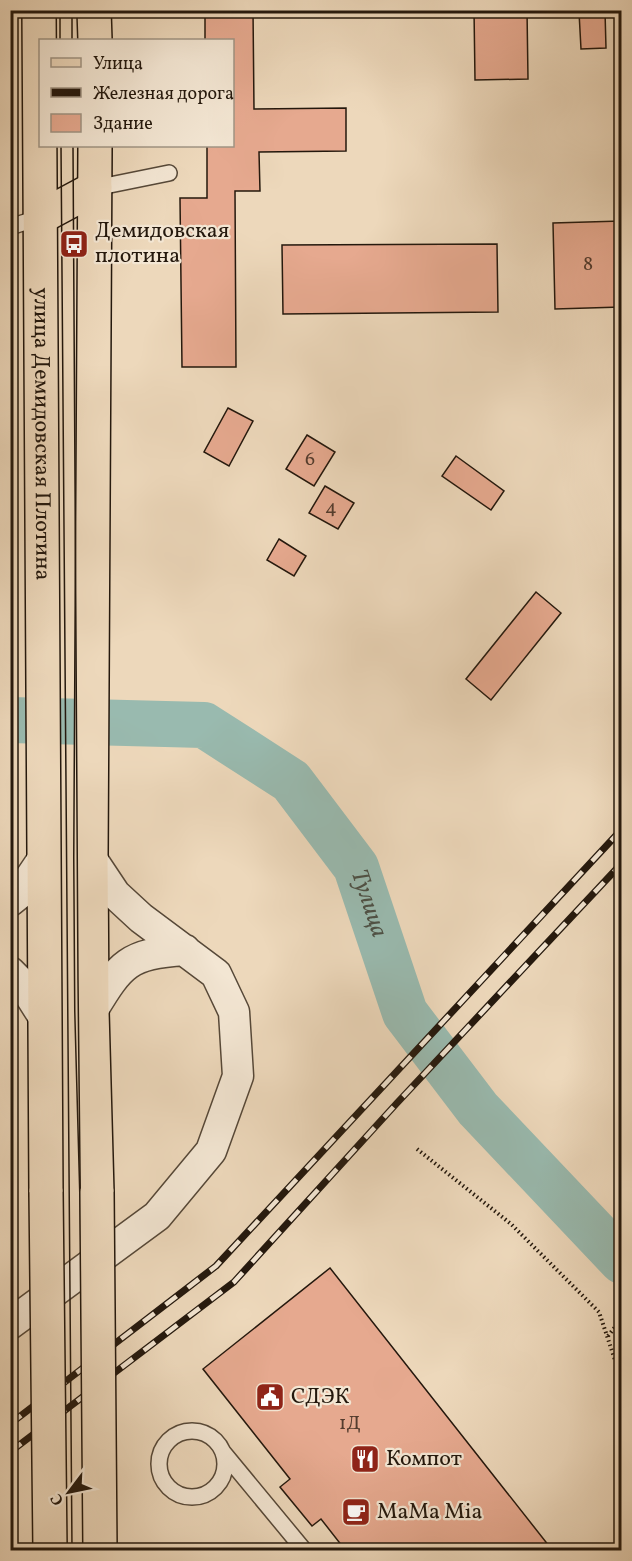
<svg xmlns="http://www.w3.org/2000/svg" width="632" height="1561" font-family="Vollkorn,serif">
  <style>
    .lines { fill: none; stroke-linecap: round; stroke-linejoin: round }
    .river { stroke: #99baaf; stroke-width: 46 }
    .building { fill: #e6a98f; stroke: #24180d; stroke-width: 1.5 }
    .lane-casing { stroke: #564838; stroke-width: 18 }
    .street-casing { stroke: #564838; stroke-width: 33 }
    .primary-casing { stroke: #24180d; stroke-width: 36 }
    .path { stroke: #24180d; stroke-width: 4; stroke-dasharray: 1.5 3; stroke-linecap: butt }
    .lane { stroke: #f3e6d3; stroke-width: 15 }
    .street { stroke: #f3e6d3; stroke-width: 30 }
    .primary { stroke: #edd8bb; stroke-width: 33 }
    .tram { stroke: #24180d; stroke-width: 1.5 }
    .rail-casing { stroke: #24180d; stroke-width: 7 }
    .rail { stroke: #f3e6d3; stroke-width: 4.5; stroke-dasharray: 14; stroke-linecap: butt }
    .primary-bridge-casing { stroke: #24180d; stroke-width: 36; stroke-linecap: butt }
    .primary-bridge { stroke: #edd8bb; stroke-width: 33 }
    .labels { text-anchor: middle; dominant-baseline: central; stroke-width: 4.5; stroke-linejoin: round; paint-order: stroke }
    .number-label { font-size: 20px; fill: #543c2e }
    .poi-label { font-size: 22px; fill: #24180d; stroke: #f3e6d3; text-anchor: start }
    .street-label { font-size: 22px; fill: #24180d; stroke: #f3e6d3 }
    .water-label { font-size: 24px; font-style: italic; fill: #4d5146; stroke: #f3e6d3 }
  </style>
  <rect width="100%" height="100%" fill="#edd8bb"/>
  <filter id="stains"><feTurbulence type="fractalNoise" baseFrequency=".00333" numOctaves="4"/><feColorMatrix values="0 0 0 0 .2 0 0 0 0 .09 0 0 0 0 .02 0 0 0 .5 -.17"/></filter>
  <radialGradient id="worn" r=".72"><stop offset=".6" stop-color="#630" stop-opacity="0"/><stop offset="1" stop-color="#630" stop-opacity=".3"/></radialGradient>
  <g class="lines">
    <path class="river" id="s1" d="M10 720 204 725 291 781 356 867 405 1013 478 1109 622 1261"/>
  </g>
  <path class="building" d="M205 10H253L254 109 346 108V151L259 152 260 191H235L236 367H182L180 198H207V146H232V40H205Z
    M474 10H527L528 79 475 80Z
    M605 11 606 48 581 49 579 12Z
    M621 221V307L555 309 553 223Z
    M497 244 498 312 283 314 282 245Z
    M228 408 253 421 229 466 204 452Z
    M307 435 335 452 314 486 286 469Z
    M456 456 504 491 491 510 442 476Z
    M325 486 354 503 338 529 309 513Z
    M279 539 306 556 294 576 267 560Z
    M536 592 561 613 491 700 466 679Z
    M330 1268 553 1551H346L321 1519 312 1526 280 1487 290 1479 203 1369Z"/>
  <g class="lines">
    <g class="lane-casing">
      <path id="lane" d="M95 188 169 173
        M10 227 41 217
        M159 1464a33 33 0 1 1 66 0a33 33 0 1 1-66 0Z
        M223 1452 304 1550"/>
    </g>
    <g class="street-casing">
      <path id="street" d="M10 901 20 893 43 859
        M10 972 24 986 45 1019
        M92 1011C121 963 128 954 185 950
        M10 1324 157 1216 211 1151 238 1076 234 1012 216 974 141 918 115 894 91 858"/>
    </g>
    <g class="primary-casing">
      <g id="primary">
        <path id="s2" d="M39 10 46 1192"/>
        <path d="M94 10 95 40"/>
        <path d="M95 146 91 858 92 1011 97 1192"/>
        <path d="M41 217 95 188"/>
      </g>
    </g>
    <path class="path" d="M417 1149 511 1224 599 1312 615 1360 622 1367
      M608 1336 622 1318"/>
    <use href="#lane" class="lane"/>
    <use href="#street" class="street"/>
    <use href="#primary" class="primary"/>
    <path class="tram" d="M60 10V40
      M72 10V40
      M61 146 72 1550
      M73 146 78 980 84 1550"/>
    <g class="rail-casing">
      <path id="rail" d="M10 1424 216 1266 622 829
        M10 1452 234 1282 397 1103 622 863"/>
    </g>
    <use href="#rail" class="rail"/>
    <g class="primary-bridge-casing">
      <path id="primary-bridge" d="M46 1192 50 1550
        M97 1192 100 1550"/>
    </g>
    <use href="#primary-bridge" class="primary-bridge"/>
  </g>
  <defs>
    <g id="bus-square" transform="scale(1.5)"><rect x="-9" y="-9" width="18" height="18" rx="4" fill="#8f2418" stroke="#f3e6d3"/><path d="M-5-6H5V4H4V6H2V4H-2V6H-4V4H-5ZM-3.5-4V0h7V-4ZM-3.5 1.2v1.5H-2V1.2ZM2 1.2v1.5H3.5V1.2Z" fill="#fff"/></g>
    <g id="civic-square" transform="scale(1.5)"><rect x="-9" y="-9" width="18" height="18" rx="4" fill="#8f2418" stroke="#f3e6d3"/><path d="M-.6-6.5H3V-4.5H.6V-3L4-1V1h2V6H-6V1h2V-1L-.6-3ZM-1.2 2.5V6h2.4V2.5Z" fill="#fff"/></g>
    <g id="restaurant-square" transform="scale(1.5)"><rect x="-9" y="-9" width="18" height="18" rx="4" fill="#8f2418" stroke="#f3e6d3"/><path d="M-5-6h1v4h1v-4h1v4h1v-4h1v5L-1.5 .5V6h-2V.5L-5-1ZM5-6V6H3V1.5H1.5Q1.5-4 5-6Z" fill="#fff"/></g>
    <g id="cafe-square" transform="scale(1.5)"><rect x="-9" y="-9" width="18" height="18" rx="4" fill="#8f2418" stroke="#f3e6d3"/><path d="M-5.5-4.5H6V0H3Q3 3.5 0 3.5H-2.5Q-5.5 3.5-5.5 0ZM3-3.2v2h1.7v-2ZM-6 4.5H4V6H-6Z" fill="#fff"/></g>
  </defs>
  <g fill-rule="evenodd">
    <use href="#bus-square" x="74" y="244"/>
    <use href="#civic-square" x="270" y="1397"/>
    <use href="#restaurant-square" x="365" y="1459"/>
    <use href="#cafe-square" x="356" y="1512"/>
  </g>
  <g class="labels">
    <g class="number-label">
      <text x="588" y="265">8</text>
      <text x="310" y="460">6</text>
      <text x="331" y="508">4</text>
      <text x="350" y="1424">1Д</text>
    </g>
    <g class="poi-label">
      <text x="95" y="231">Демидовская<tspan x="95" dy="25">плотина</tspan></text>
      <text x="291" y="1397">СДЭК</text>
      <text x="386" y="1459">Компот</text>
      <text x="377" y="1512">MaMa Mia</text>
    </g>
    <g class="street-label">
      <text stroke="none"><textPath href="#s2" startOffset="424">улица Демидовская Плотина</textPath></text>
    </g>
    <g class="water-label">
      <text stroke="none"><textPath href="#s1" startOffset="444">Тулица</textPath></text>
    </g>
  </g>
  <rect width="632" height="1561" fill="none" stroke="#edd8bb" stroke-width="36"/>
  <rect x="12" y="12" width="608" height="1537" fill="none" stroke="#24180d" stroke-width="3"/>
  <rect x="18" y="18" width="596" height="1525" fill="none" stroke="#24180d" stroke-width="1.5"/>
  <rect x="39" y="39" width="195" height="108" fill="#f3e6d3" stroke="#a09484" stroke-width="1.5"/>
  <rect x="51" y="58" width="30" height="9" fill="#edd8bb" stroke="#a09484" stroke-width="1.5"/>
  <text x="93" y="69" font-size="18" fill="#24180d">Улица</text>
  <rect x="51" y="88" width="30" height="9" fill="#24180d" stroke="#a09484" stroke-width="1.5"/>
  <text x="93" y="99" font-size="18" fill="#24180d">Железная дорога</text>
  <rect x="51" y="114" width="30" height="18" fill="#e6a98f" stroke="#a09484" stroke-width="1.5"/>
  <text x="93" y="129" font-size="18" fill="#24180d">Здание</text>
  <g transform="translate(69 1492) rotate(238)" stroke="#f3e6d3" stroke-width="4.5" paint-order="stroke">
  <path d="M0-4.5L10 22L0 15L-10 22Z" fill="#24180d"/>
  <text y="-9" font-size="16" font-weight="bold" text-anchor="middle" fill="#24180d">С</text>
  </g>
  <rect width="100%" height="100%" filter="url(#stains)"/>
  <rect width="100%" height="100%" fill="url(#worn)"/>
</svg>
